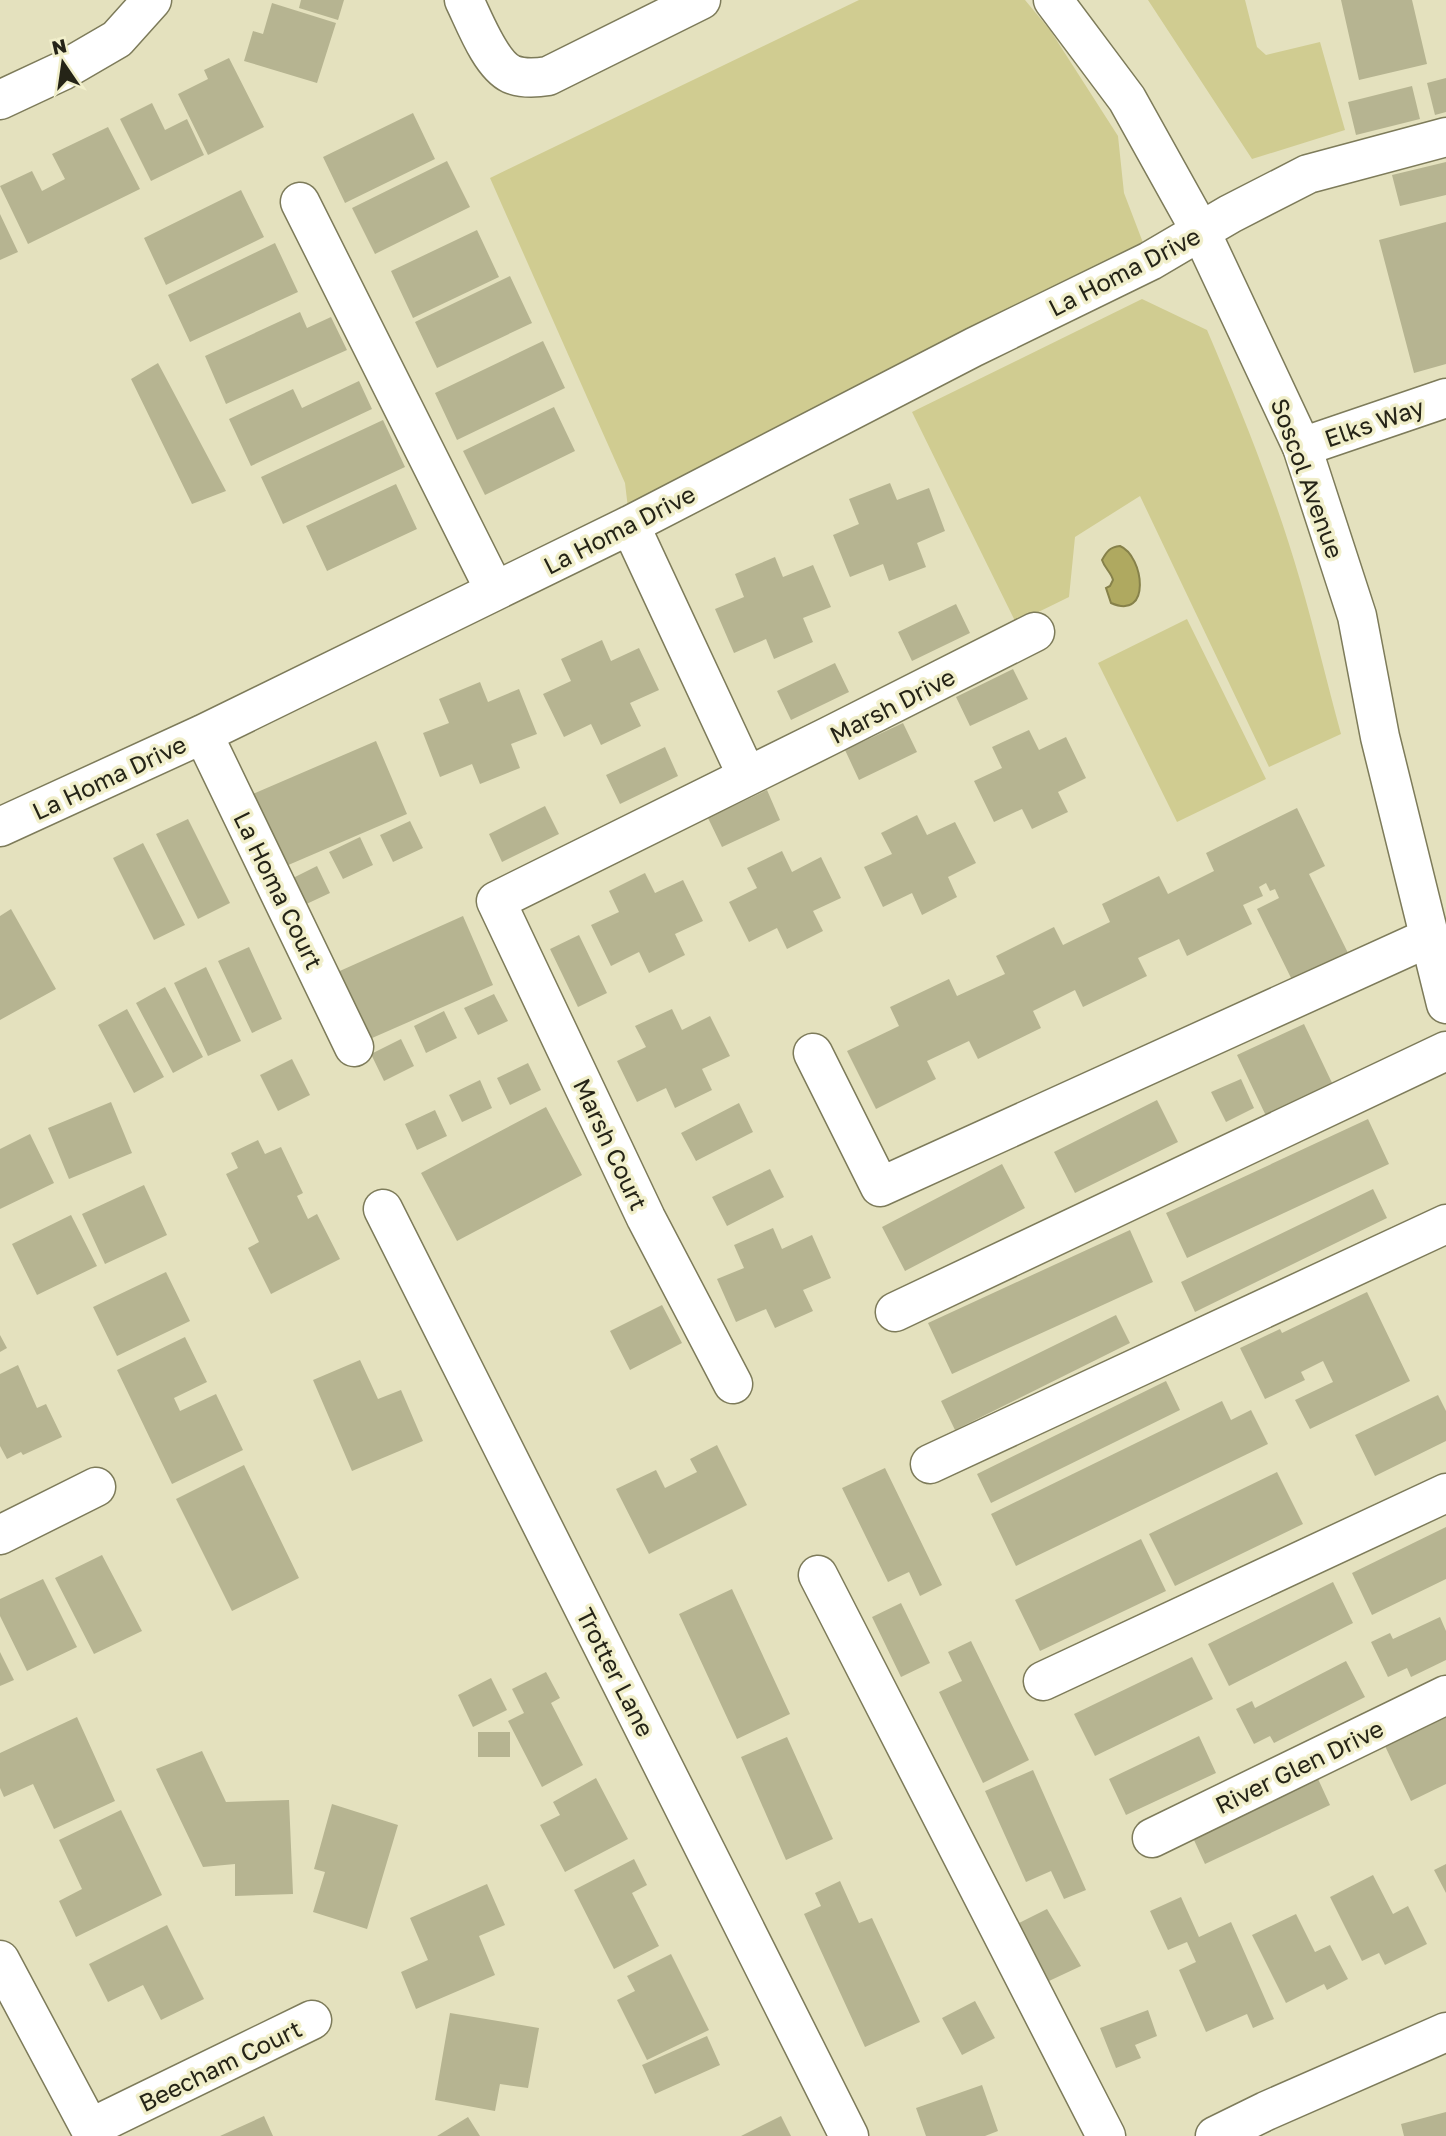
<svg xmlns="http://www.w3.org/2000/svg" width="1446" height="2136" font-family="'Golos Text',sans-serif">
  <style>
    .green { fill: #d0cc91 }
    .water { fill: #afa960; stroke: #86814a; stroke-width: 2 }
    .building { fill: #b6b491 }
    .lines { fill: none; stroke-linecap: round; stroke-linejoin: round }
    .minor-casing { stroke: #7d7b5a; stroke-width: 41 }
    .major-casing { stroke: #7d7b5a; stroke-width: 41 }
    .minor { stroke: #fff; stroke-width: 38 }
    .major { stroke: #fff; stroke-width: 38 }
    .labels { text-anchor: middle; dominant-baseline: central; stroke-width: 7; stroke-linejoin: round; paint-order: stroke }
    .street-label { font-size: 24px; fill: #252417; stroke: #f1efcb }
  </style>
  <rect width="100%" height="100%" fill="#e4e1be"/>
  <path class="green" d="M859 0H1025L1050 30 1118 136 1124 193 1150 261 630 525 625 483 490 178Z
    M1148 0H1245L1257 47 1266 55 1320 42 1345 130 1252 159Z
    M1142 299 1207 330C1242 412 1275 494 1300 580 1315 631 1327 683 1341 734L1269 767 1140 496 1075 537 1069 597 1016 623 912 412Z
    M1187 619 1266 779 1177 822 1098 663Z"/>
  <path class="water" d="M1120 546C1144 556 1152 621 1111 603L1106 588 1110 586 1113 580C1111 572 1105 569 1102 560 1107 551 1110 547 1120 546Z"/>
  <path class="building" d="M301 0H344L338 20 299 8Z
    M1341 0H1412L1427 64 1359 80Z
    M272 3 336 23 317 83 244 61 253 31 263 34Z
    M229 58 264 127 208 155 178 94 208 79 204 70Z
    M1446 78V112L1435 115 1427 83Z
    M1412 86 1420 119 1356 135 1348 102Z
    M152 103 165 130 187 119 204 155 151 181 120 119Z
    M413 113 435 159 345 203 323 157Z
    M108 127 140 189 28 244 0 186 32 171 42 191 65 179 52 154Z
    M447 161 470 207 375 254 352 208Z
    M1446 162V195L1400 206 1392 175Z
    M241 190 264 237 166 285 144 238Z
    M0 214 18 252 0 260Z
    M1446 222V364L1414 373 1379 240Z
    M477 230 499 277 413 318 391 271Z
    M275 243 298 292 190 342 168 295Z
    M510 276 532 323 437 368 415 322Z
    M300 312 307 328 331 317 347 350 226 404 205 356Z
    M543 341 565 388 457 440 435 393Z
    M158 363 226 491 192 504 131 379Z
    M359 381 372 409 251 466 229 419 293 389 302 408Z
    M554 407 575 451 485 495 463 451Z
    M383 420 405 467 283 524 261 477Z
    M890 483 897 500 929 488 945 531 917 543 926 567 889 581 883 564 850 577 833 535 859 524 849 499Z
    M396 484 417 529 327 571 306 526Z
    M775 557 783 577 813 565 831 607 803 618 813 642 774 659 766 639 734 653 715 609 744 597 735 574Z
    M956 604 970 633 912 661 898 632Z
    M602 640 611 661 639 648 659 690 630 703 641 726 601 745 591 724 564 737 543 694 571 681 561 659Z
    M835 663 849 692 791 720 777 691Z
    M1013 669 1028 699 970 726 956 697Z
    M480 682 488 702 519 689 537 734 511 744 520 768 480 784 472 764 440 777 423 733 449 723 439 699Z
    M903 723 917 752 859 780 845 750Z
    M1029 730 1039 750 1066 737 1086 778 1058 792 1068 812 1032 829 1022 809 994 822 974 781 1002 768 992 747Z
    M376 741 407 814 279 869 248 796Z
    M665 747 678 776 620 804 606 775Z
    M767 790 780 820 722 847 708 818Z
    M545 806 559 834 502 862 489 834Z
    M1297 808 1325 866 1309 874 1350 957 1294 984 1257 909 1279 898 1275 889 1270 891 1266 883 1259 887 1263 896 1243 905 1252 924 1187 956 1179 939 1138 958 1147 976 1083 1007 1075 990 1033 1011 1041 1028 978 1059 969 1041 927 1061 936 1079 876 1109 847 1051 899 1026 890 1007 949 979 957 996 1005 974 996 956 1054 927 1063 945 1110 922 1102 904 1159 876 1168 894 1214 871 1206 853Z
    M917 815 927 835 955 822 976 863 948 877 957 897 922 915 912 893 883 907 864 867 892 854 881 833Z
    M188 819 230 903 198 919 156 834Z
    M410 821 423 848 393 862 380 835Z
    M360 837 373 865 343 879 329 852Z
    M143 843 185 925 154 940 113 858Z
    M782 851 792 872 821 857 841 898 813 911 823 931 787 949 777 928 749 942 729 902 757 888 747 868Z
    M317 866 330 893 300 907 287 881Z
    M645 873 655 893 683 880 703 921 675 934 685 955 649 973 639 952 611 966 591 925 619 912 609 891Z
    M11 909 56 989 0 1020V916Z
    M463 916 493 985 363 1042 333 974Z
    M579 935 607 993 578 1007 550 949Z
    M249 947 282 1019 252 1033 218 961Z
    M206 967 241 1041 208 1056 174 983Z
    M165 987 203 1057 173 1073 136 1003Z
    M494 994 508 1021 478 1035 464 1008Z
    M127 1009 164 1077 134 1093 98 1025Z
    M672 1009 682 1030 710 1016 730 1056 702 1069 712 1090 675 1108 666 1088 637 1102 617 1061 646 1047 635 1026Z
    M444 1011 457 1038 426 1053 414 1026Z
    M1304 1024 1334 1087 1267 1118 1237 1055Z
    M401 1039 414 1066 384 1081 371 1054Z
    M292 1059 310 1095 278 1111 260 1075Z
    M528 1063 541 1090 510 1105 497 1078Z
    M1241 1079 1254 1108 1226 1122 1211 1092Z
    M480 1080 492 1108 462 1122 449 1095Z
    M1157 1100 1178 1142 1075 1193 1054 1152Z
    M111 1102 132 1153 69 1179 48 1128Z
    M739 1103 753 1132 696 1161 681 1133Z
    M546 1107 582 1175 457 1241 421 1173Z
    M435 1110 447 1136 417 1150 405 1124Z
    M1368 1119 1389 1164 1187 1258 1166 1213Z
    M30 1134 54 1183 0 1209V1149Z
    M258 1140 265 1154 281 1147 303 1193 297 1196 308 1219 317 1214 340 1259 271 1294 248 1248 259 1242 226 1174 238 1168 231 1153Z
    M1002 1164 1025 1208 905 1271 882 1227Z
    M770 1169 784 1197 727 1226 712 1197Z
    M144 1185 167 1235 105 1264 82 1214Z
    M1373 1189 1387 1218 1195 1312 1181 1282Z
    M71 1215 97 1266 37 1295 12 1244Z
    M773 1228 782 1249 812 1235 831 1278 803 1290 813 1311 775 1328 766 1309 736 1322 717 1279 744 1268 734 1245Z
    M1130 1230 1153 1282 952 1374 928 1323Z
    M166 1272 190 1321 117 1356 93 1307Z
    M1367 1292 1410 1381 1310 1429 1295 1400 1333 1382 1323 1361 1301 1372 1305 1380 1265 1399 1240 1348 1280 1329 1282 1333Z
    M662 1305 682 1343 630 1370 610 1331Z
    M1116 1315 1130 1343 955 1430 941 1401Z
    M0 1335 7 1348 0 1352Z
    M185 1337 207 1382 174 1398 180 1411 216 1394 243 1450 172 1484 117 1370Z
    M360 1360 378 1399 401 1390 423 1441 352 1471 313 1380Z
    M18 1365 37 1408 46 1404 62 1437 23 1455 21 1452 7 1459 0 1446V1374Z
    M1166 1381 1180 1410 991 1503 977 1474Z
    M1438 1395 1446 1411V1441L1375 1476 1355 1435Z
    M1222 1401 1231 1420 1251 1410 1268 1444 1016 1566 991 1514Z
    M717 1445 747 1505 649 1554 616 1489 656 1470 665 1488 697 1472 690 1459Z
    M244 1465 299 1578 232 1611 176 1499Z
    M885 1468 942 1585 920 1596 909 1572 888 1582 842 1488Z
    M1277 1472 1303 1524 1175 1586 1149 1534Z
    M1446 1527V1579L1372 1615 1352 1573Z
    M1141 1539 1166 1591 1040 1651 1015 1600Z
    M102 1555 142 1631 94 1654 55 1578Z
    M43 1579 77 1647 27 1671 0 1616V1599Z
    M1333 1582 1353 1623 1229 1686 1208 1644Z
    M732 1589 790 1714 737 1739 679 1614Z
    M901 1603 930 1663 901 1677 872 1617Z
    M1440 1617 1446 1631V1660L1411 1677 1407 1668 1388 1677 1371 1642 1390 1633 1393 1639Z
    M971 1641 1029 1760 983 1783 939 1692 962 1681 948 1652Z
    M0 1652 14 1680 0 1686Z
    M1192 1657 1213 1699 1095 1756 1074 1714Z
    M1346 1661 1365 1697 1274 1743 1270 1736 1254 1744 1236 1709 1252 1701 1255 1708Z
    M546 1672 560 1698 551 1703 583 1765 542 1787 508 1721 524 1713 512 1689Z
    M491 1678 507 1710 473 1727 458 1695Z
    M77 1717 115 1801 54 1829 33 1784 4 1797 0 1788V1753Z
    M1446 1717V1784L1411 1801 1385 1746Z
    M478 1732H510V1757H478Z
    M1199 1736 1216 1773 1126 1815 1109 1779Z
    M787 1737 833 1839 786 1860 741 1757Z
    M202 1751 226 1802 289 1800 293 1894 235 1896V1864L203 1867 156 1769Z
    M1313 1768 1330 1805 1205 1864 1188 1827Z
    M1033 1770 1086 1890 1064 1899 1051 1871 1026 1882 985 1791Z
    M596 1778 628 1839 565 1872 540 1825 560 1815 553 1802Z
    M332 1804 398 1825 367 1929 313 1912 325 1872 314 1869Z
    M121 1810 162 1895 76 1937 59 1901 82 1889 59 1840Z
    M634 1859 647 1885 632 1893 659 1946 614 1969 574 1890Z
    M1446 1864V1893L1434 1870Z
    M1373 1875 1393 1914 1408 1906 1427 1944 1385 1965 1379 1953 1362 1961 1330 1897Z
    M840 1881 859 1923 872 1918 920 2022 865 2047 804 1914 821 1906 815 1893Z
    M487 1884 505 1925 479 1936 495 1975 416 2009 401 1972 428 1960 410 1918Z
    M1181 1897 1199 1937 1231 1922 1274 2019 1253 2028 1247 2014 1206 2032 1179 1970 1196 1962 1187 1942 1168 1950 1150 1911Z
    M1047 1909 1081 1966 1049 1981 1017 1924Z
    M1296 1914 1315 1952 1330 1945 1348 1979 1327 1990 1324 1984 1286 2003 1252 1935Z
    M167 1925 204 1999 161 2020 143 1985 108 2002 89 1964Z
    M671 1954 709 2030 647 2060 617 2000 635 1991 627 1976Z
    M975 2001 995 2038 962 2055 942 2018Z
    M1148 2010 1157 2036 1135 2045 1141 2058 1116 2068 1100 2028Z
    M450 2013 539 2028 528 2088 500 2084 495 2111 435 2100Z
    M707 2036 720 2065 655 2094 642 2065Z
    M982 2085 998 2131 985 2136H926L916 2108Z
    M1446 2112V2136H1404L1401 2124Z
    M264 2116 273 2136H220Z
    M781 2116 791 2136H741Z
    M468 2117 480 2136H437Z"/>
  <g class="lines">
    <g class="minor-casing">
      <path id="minor" d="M464 0C474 20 490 64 511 74 523 79 536 78 548 76L701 0
        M0 100 62 71 117 39 152 0
        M300 202 495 591
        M1302 447 1446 398
        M630 525 747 776
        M203 734 354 1047
        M0 827 203 734 630 525 974 347 1150 261 1230 214 1308 174 1446 137
        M813 1053 880 1187 1430 937
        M383 1209 849 2136
        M895 1312 1446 1051
        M733 1384 646 1218 496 901 829 736 1035 632
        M930 1464 1446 1224
        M0 1535 96 1487
        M818 1575 1106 2136
        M1043 1681 1446 1493
        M1152 1838 1446 1695
        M0 1960 94 2136
        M90 2128 312 2020
        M1215 2136 1266 2111 1446 2032"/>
    </g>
    <g class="major-casing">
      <path id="major" d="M1053 0 1127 99 1201 232 1302 447 1357 616 1380 737 1446 1004"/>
    </g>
    <use href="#minor" class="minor"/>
    <use href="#major" class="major"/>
  </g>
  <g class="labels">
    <g class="street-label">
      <text transform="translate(1124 271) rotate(-27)">La Homa Drive</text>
      <text transform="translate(1374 422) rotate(-19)">Elks Way</text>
      <text transform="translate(1308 478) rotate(70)">Soscol Avenue</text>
      <text transform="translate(619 529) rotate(-27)">La Homa Drive</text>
      <text transform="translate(892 705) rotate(-27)">Marsh Drive</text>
      <text transform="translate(109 777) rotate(-25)">La Homa Drive</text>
      <text transform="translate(279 890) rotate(64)">La Homa Court</text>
      <text transform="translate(611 1144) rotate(65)">Marsh Court</text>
      <text transform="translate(616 1672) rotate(63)">Trotter Lane</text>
      <text transform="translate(1299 1766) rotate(-26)">River Glen Drive</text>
      <text transform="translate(220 2065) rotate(-26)">Beecham Court</text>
    </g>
  </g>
  <g transform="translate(63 63) rotate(347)" stroke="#f1efcb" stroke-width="5" paint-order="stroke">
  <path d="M0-5L12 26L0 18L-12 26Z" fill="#252417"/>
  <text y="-10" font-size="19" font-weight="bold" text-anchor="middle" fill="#252417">N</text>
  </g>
</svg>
